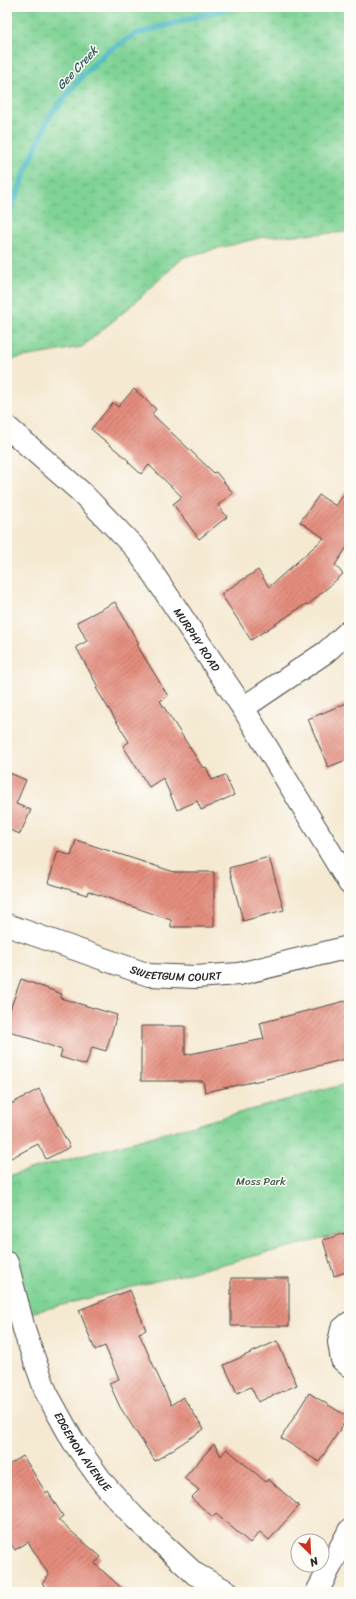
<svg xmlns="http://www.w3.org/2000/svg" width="356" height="1599" font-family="Sriracha,sans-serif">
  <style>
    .wetland { fill: url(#wetland-marsh); stroke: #557f60 }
    .park { fill: url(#park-crowns); stroke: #557f60 }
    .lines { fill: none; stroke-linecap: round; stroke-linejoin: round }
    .stream { stroke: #4bb9c5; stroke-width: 6 }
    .building { fill: url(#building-hatch) }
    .minor-casing { stroke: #494844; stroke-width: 24 }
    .minor { stroke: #fff; stroke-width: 22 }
    .labels { text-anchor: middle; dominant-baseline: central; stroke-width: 3; stroke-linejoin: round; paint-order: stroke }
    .street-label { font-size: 11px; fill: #2b2b2b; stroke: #fdfcf7 }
    .park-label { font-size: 11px; fill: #445d4b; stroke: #fdfcf7 }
    .water-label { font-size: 12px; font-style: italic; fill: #365d61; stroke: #fdfcf7 }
  </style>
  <defs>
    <pattern id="wetland-marsh" width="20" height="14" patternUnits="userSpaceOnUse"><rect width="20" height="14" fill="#7fd395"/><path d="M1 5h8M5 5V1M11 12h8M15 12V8" fill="none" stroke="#6eb581"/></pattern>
    <pattern id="park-crowns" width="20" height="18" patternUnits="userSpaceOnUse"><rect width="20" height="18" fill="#7fd395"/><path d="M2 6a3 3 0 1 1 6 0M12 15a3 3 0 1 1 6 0" fill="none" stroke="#6eb581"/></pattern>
    <pattern id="building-hatch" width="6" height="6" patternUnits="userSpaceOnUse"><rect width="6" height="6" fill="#e48d7e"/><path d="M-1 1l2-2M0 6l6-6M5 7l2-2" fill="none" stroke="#b97367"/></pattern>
  </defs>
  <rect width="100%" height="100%" fill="#fdfcf7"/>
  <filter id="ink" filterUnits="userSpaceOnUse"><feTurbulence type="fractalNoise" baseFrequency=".025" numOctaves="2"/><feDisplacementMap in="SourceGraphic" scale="8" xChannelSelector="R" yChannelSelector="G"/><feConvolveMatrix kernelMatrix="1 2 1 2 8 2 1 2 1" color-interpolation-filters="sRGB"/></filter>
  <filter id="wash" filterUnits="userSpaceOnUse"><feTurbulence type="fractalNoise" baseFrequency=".012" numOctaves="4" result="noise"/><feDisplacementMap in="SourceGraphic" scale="16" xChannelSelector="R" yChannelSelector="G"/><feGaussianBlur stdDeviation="0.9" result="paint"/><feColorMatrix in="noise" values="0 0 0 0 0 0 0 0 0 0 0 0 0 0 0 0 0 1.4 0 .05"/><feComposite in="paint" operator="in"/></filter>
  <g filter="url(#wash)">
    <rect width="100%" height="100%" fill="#f5e9d2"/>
    <path class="wetland" d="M7 7H349V232L263 237 184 257 132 305 82 347 7 360Z"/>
    <path class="park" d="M349 1083V1232L7 1319V1176Z"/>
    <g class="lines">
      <path class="stream" d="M7 220 26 170 49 117 83 75 108 51 136 34 231 7"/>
    </g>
    <g id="blocks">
      <path class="building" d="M134 389 156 409 152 414 214 473 216 472 233 493 218 505 227 517 199 539 173 504 182 497 149 465 141 474 128 462 129 461 91 429 113 403 118 407Z
        M349 486V544L335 565 343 574 308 605 306 604 251 640 221 594 258 570 269 587 324 538 300 522 319 495 336 506Z
        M115 602 139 644 137 645 168 696 160 701 203 768 206 767 212 780 225 775 234 795 201 810 197 801 177 810 163 778 149 787 123 746 129 742 96 688 98 687 76 647 87 641 77 622Z
        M349 702V759L328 767 308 719Z
        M7 772 26 780 16 804 31 810 20 834 7 829Z
        M76 840 174 872H214V927H171V920L88 891 87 895 48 883 58 851 71 856Z
        M269 857 284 910 243 921 229 868Z
        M21 979 62 994 60 998 117 1015 106 1051 92 1047 86 1065 60 1057 62 1050 7 1030V1018Z
        M349 1000V1058L271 1078 205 1092 203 1081H141V1026H185V1055L264 1039 260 1023Z
        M39 1089 70 1147 46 1159 38 1144 7 1160V1106Z
        M349 1232V1271L334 1276 323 1240Z
        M231 1278H289V1326H231Z
        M130 1290 146 1330 139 1333 171 1405 183 1397 204 1429 155 1461 120 1407 109 1383 119 1379 105 1346 95 1350 79 1310Z
        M277 1341 297 1385 258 1402 251 1387 237 1393 224 1365Z
        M309 1393 348 1417 319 1462 281 1438Z
        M214 1444 221 1456 227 1449 266 1482 268 1479 299 1506 269 1540 260 1532 250 1543 216 1514 213 1517 191 1498 199 1490 184 1478Z
        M23 1456 46 1493 48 1492 63 1516 58 1520 101 1557 95 1564 126 1592H50L42 1584 49 1575 28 1542 15 1550 7 1538V1466Z"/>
    </g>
  </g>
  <g filter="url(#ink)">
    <use href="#blocks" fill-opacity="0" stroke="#494844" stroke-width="1"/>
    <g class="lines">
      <g class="minor-casing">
        <g id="minor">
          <path id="s1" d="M7 427 81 492 137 550 243 708 349 883"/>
          <path d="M243 708 326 652 349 631"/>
          <path id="s2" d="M7 925 149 975 195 977 239 974 349 947"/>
          <path id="s3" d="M7 1263 25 1333 46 1392 73 1441 103 1483 136 1519 195 1574 228 1592"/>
          <path d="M349 1323 342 1329 339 1342 342 1360 349 1366"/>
          <path d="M317 1592 349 1531"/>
        </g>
      </g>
      <use href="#minor" class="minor"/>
    </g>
  </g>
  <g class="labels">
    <g class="street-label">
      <text stroke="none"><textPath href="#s1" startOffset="287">MURPHY ROAD</textPath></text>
      <text stroke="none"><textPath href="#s2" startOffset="177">SWEETGUM COURT</textPath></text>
      <text stroke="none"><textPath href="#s3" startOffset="205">EDGEMON AVENUE</textPath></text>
    </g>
    <g class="park-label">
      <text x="261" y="1181">Moss Park</text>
    </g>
    <g class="water-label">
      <text transform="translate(77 68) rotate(-47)">Gee Creek</text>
    </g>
  </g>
  <rect width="356" height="1599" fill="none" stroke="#fdfcf7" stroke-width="24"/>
  <g transform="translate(310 1553) rotate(156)"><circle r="19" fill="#fdfcf7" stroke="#a9a8a5"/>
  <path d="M0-3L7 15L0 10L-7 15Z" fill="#c8321e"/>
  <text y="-6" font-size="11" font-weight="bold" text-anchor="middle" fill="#2b2b2b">N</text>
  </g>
</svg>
